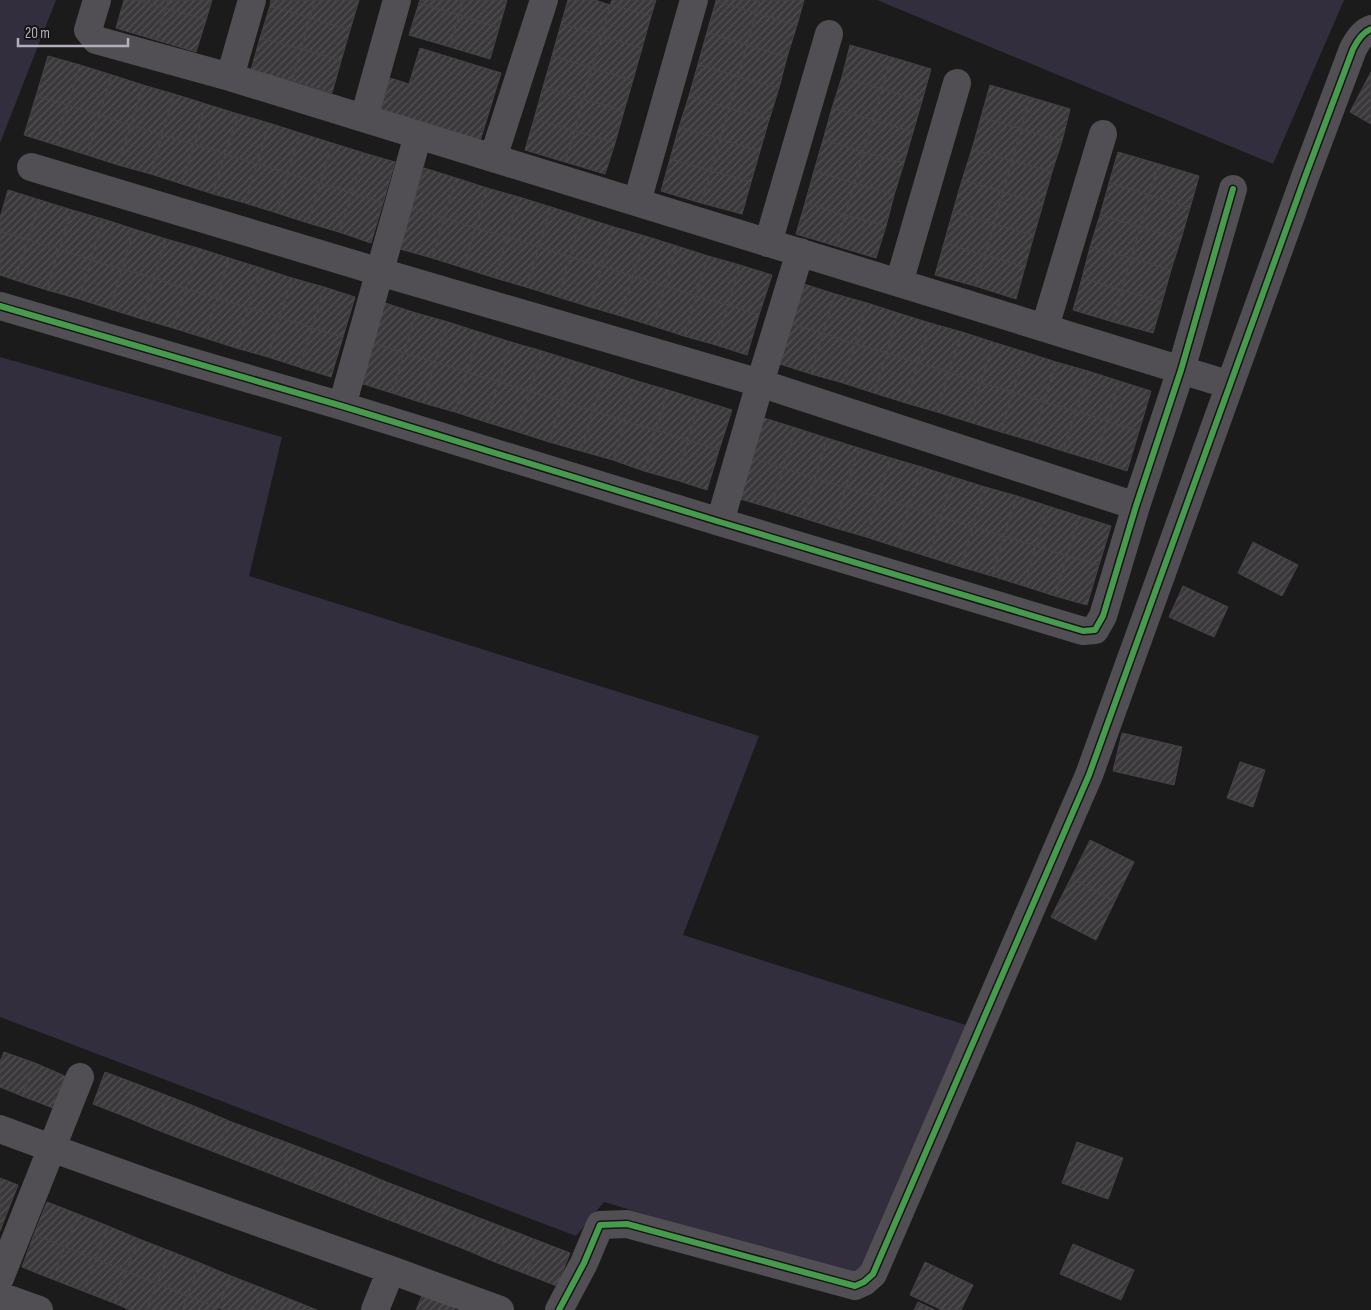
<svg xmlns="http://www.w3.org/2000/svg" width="1371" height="1310" font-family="'Sofia Sans Condensed',sans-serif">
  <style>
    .water { fill: #322e3d }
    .building { fill: url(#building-hatch); stroke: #464347 }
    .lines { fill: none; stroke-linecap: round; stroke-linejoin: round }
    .minor { stroke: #524f54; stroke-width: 28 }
    .cycleway-casing { stroke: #171517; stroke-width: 9 }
    .cycleway { stroke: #469c4c; stroke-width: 6 }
  </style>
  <defs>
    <pattern id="building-hatch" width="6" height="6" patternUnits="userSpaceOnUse" patternTransform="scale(1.25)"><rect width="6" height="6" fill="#3a383a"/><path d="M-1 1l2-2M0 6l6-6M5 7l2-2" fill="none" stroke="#545255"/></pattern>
  </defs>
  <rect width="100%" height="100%" fill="#1b1b1b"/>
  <path class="water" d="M0 0H56L0 143Z
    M877 0H1344L1273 164Z
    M0 357 282 437 249 576 759 736 683 935 969 1026 872 1255 854 1277 604 1202 576 1236 0 1017Z"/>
  <path class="building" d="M124 0H137L166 8 156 40 116 28Z
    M137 0H168L166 8Z
    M168 0H212L206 20 166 8Z
    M271 0H315L310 18 270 6Z
    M315 0H359L350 30 310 18Z
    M420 0H463L459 15 419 3Z
    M463 0H507L499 28 459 15Z
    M568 0H595L610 5 602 36 561 24Z
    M612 0H656L651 16 610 5Z
    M716 0H760L756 13 716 1Z
    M760 0H804L797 25 756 13Z
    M716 1 756 13 747 45 707 32Z
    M419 3 459 15 450 47 409 35Z
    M610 5 651 16 642 48 602 36Z
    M270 6 310 18 301 49 260 38Z
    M166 8 206 20 196 52 156 40Z
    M756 13 797 25 787 57 747 45Z
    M459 15 499 28 490 59 450 47Z
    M310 18 350 30 341 61 301 49Z
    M561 24 602 36 592 68 552 56Z
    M707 32 747 45 738 77 698 64Z
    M602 36 642 48 633 80 592 68Z
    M260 38 301 49 292 81 251 70Z
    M747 45 787 57 779 88 738 77Z
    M850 45 891 57 882 89 842 77Z
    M420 48 501 73 480 141 381 110 390 78 409 84Z
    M301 49 341 61 332 93 292 81Z
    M48 56 80 65 68 105 36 96Z
    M552 56 592 68 583 99 543 87Z
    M891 57 931 69 922 101 882 89Z
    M698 64 738 77 729 108 689 96Z
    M80 65 112 75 99 115 68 105Z
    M592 68 633 80 624 111 583 99Z
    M1371 72V124L1350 112Z
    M112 75 143 85 131 125 99 115Z
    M738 77 779 88 769 120 729 108Z
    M842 77 882 89 873 120 832 108Z
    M143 85 174 94 162 135 131 125Z
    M990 85 1030 97 1021 129 981 117Z
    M543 87 583 99 575 131 534 119Z
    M882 89 922 101 913 132 873 120Z
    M174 94 206 104 194 144 162 135Z
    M36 96 68 105 56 145 24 135Z
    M689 96 729 108 720 139 679 127Z
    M1030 97 1070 109 1062 141 1021 129Z
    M583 99 624 111 615 143 575 131Z
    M206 104 238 114 225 154 194 144Z
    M68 105 99 115 87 155 56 145Z
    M729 108 769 120 760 151 720 139Z
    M832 108 873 120 863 152 823 140Z
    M238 114 269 123 257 164 225 154Z
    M99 115 131 125 118 165 87 155Z
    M981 117 1021 129 1012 161 972 149Z
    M534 119 575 131 565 162 525 150Z
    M873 120 913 132 904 163 863 152Z
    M269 123 300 133 288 173 257 164Z
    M131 125 162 135 151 174 118 165Z
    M679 127 720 139 711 171 670 159Z
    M1021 129 1062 141 1052 172 1012 161Z
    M575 131 615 143 605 174 565 162Z
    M300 133 332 143 320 183 288 173Z
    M162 135 194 144 182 184 151 174Z
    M720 139 760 151 751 182 711 171Z
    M823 140 863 152 855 183 814 171Z
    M332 143 364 153 352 193 320 183Z
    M194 144 225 154 213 194 182 184Z
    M972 149 1012 161 1003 192 962 180Z
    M863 152 904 163 894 195 855 183Z
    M1118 152 1159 164 1149 195 1109 183Z
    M364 153 395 162 383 203 352 193Z
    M225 154 257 164 245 203 213 194Z
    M670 159 711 171 701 203 661 191Z
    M1012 161 1052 172 1043 204 1003 192Z
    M257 164 288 173 277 213 245 203Z
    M1159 164 1199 176 1190 208 1149 195Z
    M424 168 456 178 444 218 412 208Z
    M711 171 751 182 742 214 701 203Z
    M814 171 855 183 845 215 805 203Z
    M288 173 320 183 308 223 277 213Z
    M456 178 487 188 475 228 444 218Z
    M962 180 1003 192 994 224 953 211Z
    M320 183 352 193 339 232 308 223Z
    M855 183 894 195 886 226 845 215Z
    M1109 183 1149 195 1140 227 1100 215Z
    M487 188 519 197 507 237 475 228Z
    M8 190 40 200 28 240 0 231V218Z
    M1003 192 1043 204 1034 235 994 224Z
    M352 193 383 203 371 243 339 232Z
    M1149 195 1190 208 1181 239 1140 227Z
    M519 197 551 207 539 247 507 237Z
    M40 200 72 210 59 249 28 240Z
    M805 203 845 215 836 246 796 234Z
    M551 207 582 217 570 257 539 247Z
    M412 208 444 218 432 258 400 249Z
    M72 210 103 219 91 260 59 249Z
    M953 211 994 224 985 255 944 243Z
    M845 215 886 226 876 258 836 246Z
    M1100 215 1140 227 1131 258 1090 247Z
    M582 217 614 227 602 266 570 257Z
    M444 218 475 228 464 268 432 258Z
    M103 219 134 229 122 269 91 260Z
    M994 224 1034 235 1025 267 985 255Z
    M614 227 645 236 633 276 602 266Z
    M1140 227 1181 239 1171 270 1131 258Z
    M475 228 507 237 495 278 464 268Z
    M134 229 166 239 154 278 122 269Z
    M0 231 28 240 15 280 0 275Z
    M645 236 677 246 665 286 633 276Z
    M507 237 539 247 526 287 495 278Z
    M166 239 198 248 186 289 154 278Z
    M28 240 59 249 47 290 15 280Z
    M944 243 985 255 975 286 935 275Z
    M677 246 708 256 696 296 665 286Z
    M539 247 570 257 558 297 526 287Z
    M1090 247 1131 258 1122 290 1082 278Z
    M198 248 229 258 217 298 186 289Z
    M59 249 91 260 79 299 47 290Z
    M985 255 1025 267 1016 299 975 286Z
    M708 256 740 265 728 305 696 296Z
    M570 257 602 266 590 307 558 297Z
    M229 258 261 268 248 308 217 298Z
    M1131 258 1171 270 1162 302 1122 290Z
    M91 260 122 269 110 309 79 299Z
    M740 265 772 275 759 315 728 305Z
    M602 266 633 276 621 316 590 307Z
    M261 268 292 278 280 317 248 308Z
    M122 269 154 278 142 319 110 309Z
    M633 276 665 286 653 326 621 316Z
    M154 278 186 289 173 328 142 319Z
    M292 278 324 287 312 328 280 317Z
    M1082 278 1122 290 1113 322 1073 310Z
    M804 284 835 294 823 333 792 324Z
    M665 286 696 296 684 336 653 326Z
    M324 287 355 297 343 337 312 328Z
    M186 289 217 298 205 338 173 328Z
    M1122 290 1162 302 1153 333 1113 322Z
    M835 294 867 303 855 344 823 333Z
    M696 296 728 305 716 345 684 336Z
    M217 298 248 308 236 348 205 338Z
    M385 303 416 313 404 353 372 343Z
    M867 303 898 313 887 353 855 344Z
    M728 305 759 315 747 355 716 345Z
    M248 308 280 317 268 357 236 348Z
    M416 313 448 322 435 362 404 353Z
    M898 313 930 323 918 363 887 353Z
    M280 317 312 328 299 367 268 357Z
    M448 322 479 332 467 372 435 362Z
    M930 323 962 332 949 372 918 363Z
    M792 324 823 333 811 374 780 364Z
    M312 328 343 337 331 377 299 367Z
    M479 332 511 342 499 382 467 372Z
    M962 332 993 342 981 383 949 372Z
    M823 333 855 344 843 383 811 374Z
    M511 342 542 351 530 391 499 382Z
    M993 342 1025 352 1013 392 981 383Z
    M372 343 404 353 392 393 360 383Z
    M855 344 887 353 874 393 843 383Z
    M542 351 574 361 562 401 530 391Z
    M1025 352 1056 362 1044 402 1013 392Z
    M404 353 435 362 423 403 392 393Z
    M887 353 918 363 906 403 874 393Z
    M574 361 606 371 593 411 562 401Z
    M435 362 467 372 455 412 423 403Z
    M1056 362 1088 371 1076 411 1044 402Z
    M918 363 949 372 937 412 906 403Z
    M606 371 637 381 625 421 593 411Z
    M1088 371 1119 381 1107 421 1076 411Z
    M467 372 499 382 486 422 455 412Z
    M949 372 981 383 969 422 937 412Z
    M637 381 668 390 656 430 625 421Z
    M1119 381 1151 391 1139 431 1107 421Z
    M499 382 530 391 518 432 486 422Z
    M981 383 1013 392 1001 432 969 422Z
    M668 390 700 400 688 440 656 430Z
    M530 391 562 401 549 442 518 432Z
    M1013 392 1044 402 1032 441 1001 432Z
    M700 400 732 410 719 450 688 440Z
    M562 401 593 411 581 451 549 442Z
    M1044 402 1076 411 1063 451 1032 441Z
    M593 411 625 421 613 460 581 451Z
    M1076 411 1107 421 1096 461 1063 451Z
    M764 418 796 428 783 468 752 458Z
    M625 421 656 430 644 471 613 460Z
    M1107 421 1139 431 1127 471 1096 461Z
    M796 428 827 438 815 478 783 468Z
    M656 430 688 440 676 480 644 471Z
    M827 438 859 448 846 488 815 478Z
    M688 440 719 450 707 490 676 480Z
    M859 448 891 458 878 497 846 488Z
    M752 458 783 468 771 508 740 499Z
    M891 458 922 467 909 507 878 497Z
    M922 467 953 477 941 517 909 507Z
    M783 468 815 478 803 518 771 508Z
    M953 477 985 487 973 527 941 517Z
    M815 478 846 488 835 528 803 518Z
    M985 487 1017 496 1004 536 973 527Z
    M846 488 878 497 866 537 835 528Z
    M1017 496 1048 506 1036 546 1004 536Z
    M878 497 909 507 897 547 866 537Z
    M1048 506 1079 516 1067 556 1036 546Z
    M909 507 941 517 929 557 897 547Z
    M1079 516 1111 526 1099 565 1067 556Z
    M941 517 973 527 961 567 929 557Z
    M973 527 1004 536 992 576 961 567Z
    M1004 536 1036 546 1024 586 992 576Z
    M1253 542 1298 565 1282 596 1238 573Z
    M1036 546 1067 556 1055 596 1024 586Z
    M1067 556 1099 565 1087 605 1055 596Z
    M1183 586 1228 607 1214 637 1169 617Z
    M1122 733 1182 747 1174 785 1113 771Z
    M1240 762 1265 770 1253 807 1227 798Z
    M1090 840 1134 862 1115 901 1071 878Z
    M1071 878 1115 901 1096 940 1051 917Z
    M4 1052 35 1063 22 1096 0 1087V1062Z
    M35 1063 65 1076 53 1108 22 1096Z
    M105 1072 137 1084 124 1116 93 1104Z
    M137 1084 168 1096 155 1129 124 1116Z
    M168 1096 199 1108 186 1141 155 1129Z
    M199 1108 229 1121 217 1153 186 1141Z
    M229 1121 261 1133 248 1165 217 1153Z
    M261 1133 291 1144 279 1177 248 1165Z
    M1077 1142 1123 1158 1108 1199 1062 1183Z
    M291 1144 322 1156 310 1189 279 1177Z
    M322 1156 353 1168 341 1201 310 1189Z
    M353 1168 384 1181 371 1213 341 1201Z
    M0 1178 18 1185 5 1218 0 1216Z
    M384 1181 415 1193 402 1225 371 1213Z
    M415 1193 446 1205 433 1237 402 1225Z
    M47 1202 78 1214 65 1247 34 1234Z
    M446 1205 477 1217 464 1249 433 1237Z
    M78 1214 108 1226 96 1259 65 1247Z
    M0 1216 5 1218 0 1231Z
    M477 1217 508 1229 495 1262 464 1249Z
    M108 1226 139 1239 126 1271 96 1259Z
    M508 1229 539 1241 526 1274 495 1262Z
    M34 1234 65 1247 52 1279 22 1267Z
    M139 1239 170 1251 157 1283 126 1271Z
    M539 1241 570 1253 557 1286 526 1274Z
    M1073 1244 1134 1270 1121 1300 1060 1274Z
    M65 1247 96 1259 83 1291 52 1279Z
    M170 1251 200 1263 188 1296 157 1283Z
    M96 1259 126 1271 114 1303 83 1291Z
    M925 1262 973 1285 961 1310H942L910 1295Z
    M200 1263 231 1276 218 1308 188 1296Z
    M126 1271 157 1283 146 1310H130L114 1303Z
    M231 1276 262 1288 253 1310H224L218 1308Z
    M157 1283 188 1296 182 1310H146Z
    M262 1288 292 1300 288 1310H253Z
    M424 1291 456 1304 454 1310H416Z
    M188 1296 218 1308 217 1310H182Z
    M292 1300 317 1310H288Z
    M918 1302 935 1310H914Z"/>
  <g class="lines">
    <path class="minor" d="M97 0 88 30 96 40 230 77 1230 385
      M230 77 252 0
      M364 118 397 0
      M493 158 544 0
      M31 167 380 272 760 383 1136 506
      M637 202 694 0
      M768 243 829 34
      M899 283 957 83
      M0 306 342 406 720 522 1083 631 1095 630 1103 616 1136 506 1181 370 1233 189
      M1045 327 1103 134
      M342 406 418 135
      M720 522 760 383 800 252
      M0 1129 51 1148 391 1270 375 1310
      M391 1270 500 1310
      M0 1278 80 1077
      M0 1296 39 1310
      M559 1310 584 1263 600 1225 627 1224 855 1286 864 1282 873 1274 1089 775 1305 177 1353 49C1357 41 1363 32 1371 29"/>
    <g class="cycleway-casing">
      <path id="cycleway" d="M0 306 342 406 720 522 1083 631 1095 630 1103 616 1136 506 1181 370 1233 189
        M559 1310 584 1263 600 1225 627 1224 855 1286 864 1282 873 1274 1089 775 1305 177 1353 49C1357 41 1363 32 1371 29"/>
    </g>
    <use href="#cycleway" class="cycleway"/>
  </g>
  <path d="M18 38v8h110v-8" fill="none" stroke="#b4adbb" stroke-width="2.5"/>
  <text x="25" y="38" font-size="15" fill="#b4adbb" stroke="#171517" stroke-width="4" paint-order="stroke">20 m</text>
</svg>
